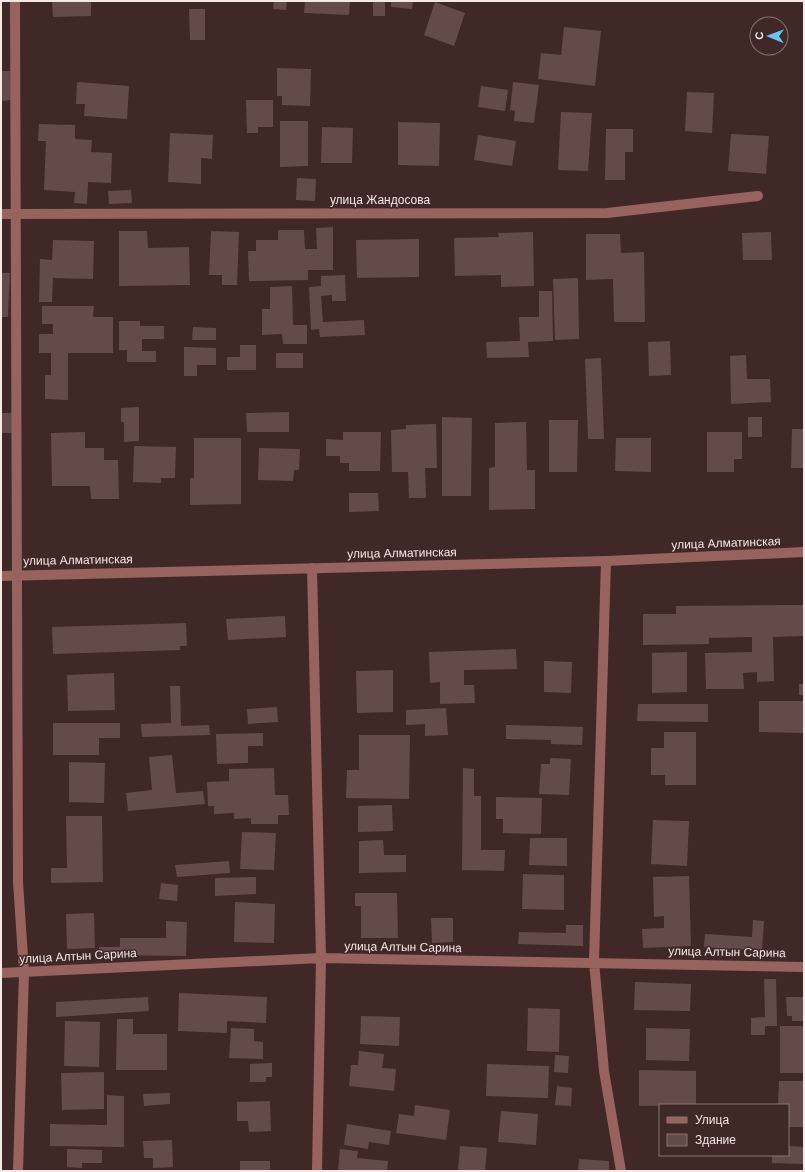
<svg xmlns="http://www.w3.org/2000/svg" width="805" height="1172" font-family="Helvetica,sans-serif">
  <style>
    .building { fill: #644b49 }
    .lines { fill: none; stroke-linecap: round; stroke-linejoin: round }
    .minor { stroke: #98625e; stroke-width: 10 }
    .tertiary { stroke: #98625e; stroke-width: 10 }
    .labels { text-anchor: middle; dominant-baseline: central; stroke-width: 3; stroke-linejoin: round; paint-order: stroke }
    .street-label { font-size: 12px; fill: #f7e7e5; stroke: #3f2826 }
  </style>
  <rect width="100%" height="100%" fill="#3f2826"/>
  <path class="building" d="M52 1H91V16L53 17Z
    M274 1H287L286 10 273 9Z
    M305 1H350L349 15 304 13Z
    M373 1H385V16H373Z
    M391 1H413L412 9 391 7Z
    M435 2 465 13 454 46 424 35Z
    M189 9H205V40H190Z
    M564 27 601 31 595 86 538 79 541 53 561 55Z
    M277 68 311 69 310 106 282 105V96H277Z
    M1 71H10L11 100 1 101Z
    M77 82 129 86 127 119 84 116 85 104H76Z
    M513 82 539 85 534 123 514 121 515 111 510 110Z
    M481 86 508 90 505 111 478 107Z
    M687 92 714 93 712 133 685 131Z
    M246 100H273V127H258V133H247Z
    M561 112 592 113 588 171 558 170Z
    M280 121H308V166L280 167Z
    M398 122 440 123 439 166 398 165Z
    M39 124 75 125V139L92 140 91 152 112 153 111 183 88 182 87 204 74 203 75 192 44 190 46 141H38Z
    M322 127 353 128 352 163H321Z
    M606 129H633V152H625V180H605Z
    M170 133 213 135 212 159 201 158V184L168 182Z
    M731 134 769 136 766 174 728 171Z
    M478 135 516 141 512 166 474 160Z
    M297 178 316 179 315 201 296 200Z
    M131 190 132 203 109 204 108 191Z
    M333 227V270H308V280L249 281 248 251H256V240H278V230H304L305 249H317L316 228Z
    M119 231H147L148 248 189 247 190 285 119 286Z
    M211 231 239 232 237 285H222V275H209Z
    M533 232 534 286 501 287V275L455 276 454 238 499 237 498 233Z
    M771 232 772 260H743L742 233Z
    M586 234H620L621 253 644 252 645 322H614L613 279 586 280Z
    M419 239V277L357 278 356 240Z
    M53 240 94 241 93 279 53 278 52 302H39L40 259 52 260Z
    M1 273H10L8 317H1Z
    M345 275 346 301H332V295L321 296 323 322 364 320 365 335 320 337 319 329 311 330 309 287 321 286V276Z
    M578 278 579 339 555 340 553 279Z
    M292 286 293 325H307V344H283L282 334 262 335V309H270V287Z
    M539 291H552L553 341 528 342 529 357 487 358 486 342 520 341 519 317H539Z
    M42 306H94L93 317H113V353H68V400L45 399V375H51V353H39V334H53V324H42Z
    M119 321H140V326H164V339H142V351H156V362H127V350H119Z
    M193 327 216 328V340H192Z
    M670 341 671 375 649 376 648 342Z
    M240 345H256V370H227V357H240Z
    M184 347 216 348V365H197V376H184Z
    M276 353H303V368H276Z
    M746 355 747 379H770L771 402 731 404 730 356Z
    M601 358 604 439H588L585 359Z
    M139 407V441L124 442V422H121V408Z
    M289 412V432H247L246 413Z
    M1 413H12V433H1Z
    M442 417 472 418 471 496H442Z
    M748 417H762V437H748Z
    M549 420H578L577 472H549Z
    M526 422 527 470H535V509L489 510V468L495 467V423Z
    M436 424 437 468H425L426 498H409L408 472H392L391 430 406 429V425Z
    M792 429H804V468H791Z
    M85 432V448H104V460H118L119 499H91L90 486H52L51 433Z
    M343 432H381L380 471H349V463H340V456H326V439L343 440Z
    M707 432H742V459H734V472H707Z
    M194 438H241V504L190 505V478H194Z
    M616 438H651V472L615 471Z
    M134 446 176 447 175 478H161V483L133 482Z
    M259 448 300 449 299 470H294L293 481 258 480Z
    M349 493H378L379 511 349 512Z
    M804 605V636L773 637 774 681 757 682V672L743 673 744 689H706L705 653 752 652V637L709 638V644L643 645V614H676V606Z
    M285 616 286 637 228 640 226 619Z
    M186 623 187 646H180V650L53 654 52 627Z
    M516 649 517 669 464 670V685H474L475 703 440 704V682L430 683 429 652Z
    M687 652V692L652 693V653Z
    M544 661 572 662 571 693 544 692Z
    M393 670V712L357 713 356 671Z
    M114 673 115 710 68 711 67 675Z
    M799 684H804V695H799Z
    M170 686H180L181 726 209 725 210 735 142 737 141 724 171 723Z
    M759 701H804V733L759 732Z
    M638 704H708V722L637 721Z
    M277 707 278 722 248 724 247 709Z
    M446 708 448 735 425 736V724L406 725V710Z
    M53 723H120V738H99V755H53Z
    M506 725 583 727 582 745 551 744V740L506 739Z
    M664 732H696V785H665V775H651V748H664Z
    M263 733V746H248V763L217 764 216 734Z
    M359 735H410L409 799 346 798 347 770H359Z
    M172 755 176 793 203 791 205 804 128 811 126 793 152 790 149 757Z
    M550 758 571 759 569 795 539 794 541 764H550Z
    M69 762 105 763 104 803 69 802Z
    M274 768 275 795H288L289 815H278V824H251V818L234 819V813L214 814V806H208L207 782 229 781V769Z
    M463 768 474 769V796H481V850H505L504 871 462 870Z
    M496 797 542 798 541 834 503 833V819H496Z
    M392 805 393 831 358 832V806Z
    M66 816H102L103 882 51 883V868H67Z
    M653 820 689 821 687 866 651 864Z
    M242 832 276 833 274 870 240 869Z
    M530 838H567V866L529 865Z
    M383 840 384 855H406V872L359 873V841Z
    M229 861 230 873 177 877 175 865Z
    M523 874 564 875V910L522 909Z
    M689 876 691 946 643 948 642 929 664 928V916L654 917 653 877Z
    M256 877V894L215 896V878Z
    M161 883 178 885 177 901 159 899Z
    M355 893H397L398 938H361V906H355Z
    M235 902 275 904 274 943 234 942Z
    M94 913 95 948 67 949 66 914Z
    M431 918H453V942L432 943Z
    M753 920 764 921 762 951 704 947 705 934 752 937Z
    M166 921 187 922 186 956 99 955V947H120V938H166Z
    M566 925H583V946L518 944 519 932 566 933Z
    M764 979H776L777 1026H765V1035H751V1018L765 1017Z
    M635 982 691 984 690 1011 634 1010Z
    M179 993 267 997 266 1023 227 1021V1033L178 1031Z
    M148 997 149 1011 56 1017V1002Z
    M786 997H804V1021H792V1016H787Z
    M528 1008 560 1009 559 1052 527 1051Z
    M361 1016 400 1017 399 1046 360 1044Z
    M117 1019H133V1034H167V1070H116Z
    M65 1021 100 1022 99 1067 64 1066Z
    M780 1026H804V1073H780Z
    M231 1028 254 1029V1041L263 1042V1059L229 1058Z
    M646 1028 690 1029 689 1061 646 1060Z
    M359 1051 384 1054 382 1068 396 1069 394 1091 349 1086 351 1065H358Z
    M555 1055 569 1056 568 1073 554 1072Z
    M272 1063V1077H266V1082H250V1064Z
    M487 1064 549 1066 548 1098 486 1096Z
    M639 1070 696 1071V1105L639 1106Z
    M104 1072V1109L62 1110 61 1073Z
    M779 1081H804V1127H788V1105H778Z
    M557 1086 572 1088 571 1106 555 1105Z
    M170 1093V1104L144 1106 143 1094Z
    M107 1095 124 1096V1147L50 1146V1124L107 1125Z
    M270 1101 271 1131 249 1132 248 1121H237V1102Z
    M415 1105 450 1110 446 1140 396 1133 399 1114 414 1116Z
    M501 1111 538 1114 536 1145 498 1142Z
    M347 1124 391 1131 389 1145 369 1142 368 1149 344 1145Z
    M172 1140 173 1167 153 1168V1158H144L143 1141Z
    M460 1146 487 1148 485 1171H458Z
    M788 1146 804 1147V1164L772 1163V1155H788Z
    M67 1149 102 1150V1163H82V1168L67 1167Z
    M340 1149 358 1151 357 1158 388 1161 387 1171H338Z
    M579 1159 609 1161V1171H578Z
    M240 1161H270V1171H240Z"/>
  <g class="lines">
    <path class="minor" d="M15 1 18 882 24 972 18 1171
      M1 214 607 213 758 196
      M606 561 594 962 604 1071 621 1171
      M312 568 321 958 317 1171
      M1 973 321 958 804 967"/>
    <path class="tertiary" d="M1 576 606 561 804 552"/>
  </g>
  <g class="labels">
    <g class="street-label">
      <text x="380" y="200">улица Жандосова</text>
      <text transform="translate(726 543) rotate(-2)">улица Алматинская</text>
      <text transform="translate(402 553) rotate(-1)">улица Алматинская</text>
      <text transform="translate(78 560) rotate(-1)">улица Алматинская</text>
      <text transform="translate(403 947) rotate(1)">улица Алтын Сарина</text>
      <text transform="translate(727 952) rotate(1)">улица Алтын Сарина</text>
      <text transform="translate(78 956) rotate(-3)">улица Алтын Сарина</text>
    </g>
  </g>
  <rect width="805" height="1172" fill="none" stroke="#f7e7e5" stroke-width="4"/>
  <rect x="659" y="1104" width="130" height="52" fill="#3f2826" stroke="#897472"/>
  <rect x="667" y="1117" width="20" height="6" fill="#98625e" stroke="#897472"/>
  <text x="695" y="1124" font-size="12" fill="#f7e7e5">Улица</text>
  <rect x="667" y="1134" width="20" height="12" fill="#644b49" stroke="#897472"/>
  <text x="695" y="1144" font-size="12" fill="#f7e7e5">Здание</text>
  <g transform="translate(769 36) rotate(271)"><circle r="19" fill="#3f2826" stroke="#897472"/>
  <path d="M0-3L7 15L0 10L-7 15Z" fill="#67c4ef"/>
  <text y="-6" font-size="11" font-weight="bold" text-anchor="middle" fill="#f7e7e5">С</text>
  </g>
</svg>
